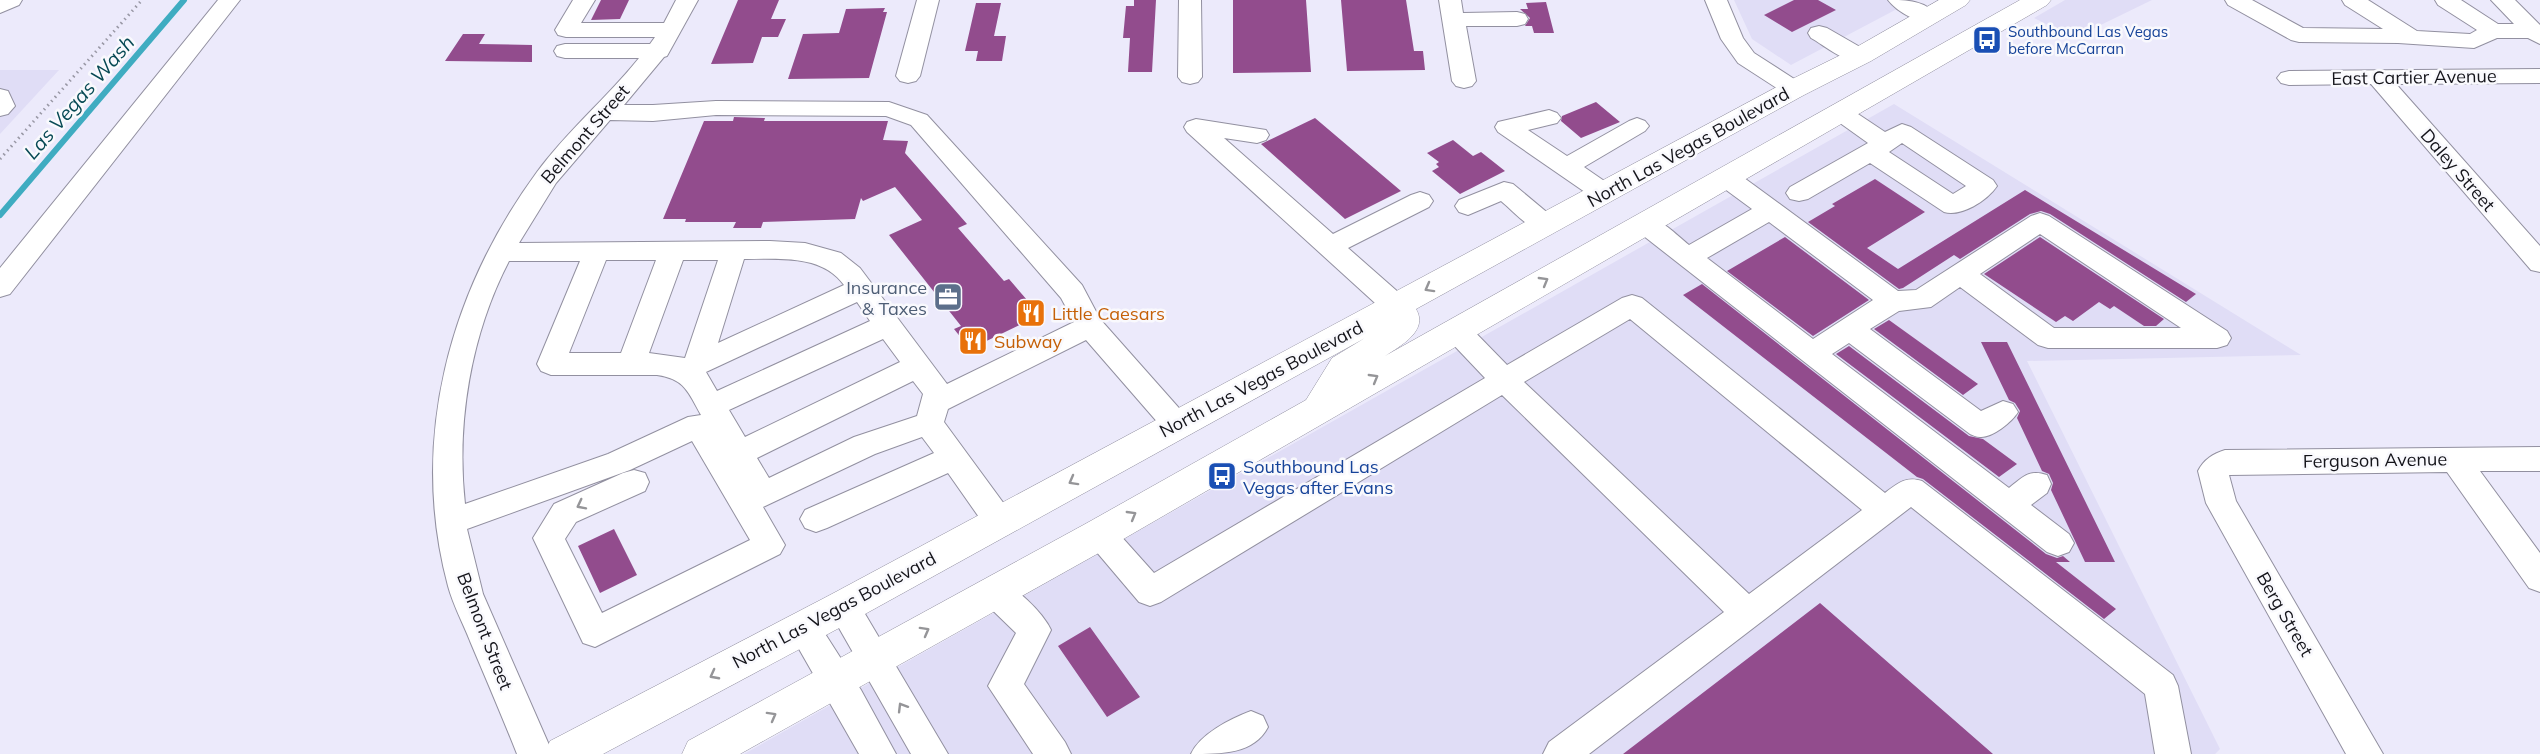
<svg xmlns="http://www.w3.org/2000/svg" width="2540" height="754" font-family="Mulish,sans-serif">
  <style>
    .built { fill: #e0ddf6 }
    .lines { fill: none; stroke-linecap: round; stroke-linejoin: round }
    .stream { stroke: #3facc1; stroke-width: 6 }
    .building { fill: #924c8d }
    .minor-casing { stroke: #9290a0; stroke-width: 2 }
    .major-casing { stroke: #9290a0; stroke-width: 1 }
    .path { stroke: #9998a5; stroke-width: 3; stroke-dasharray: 1.5 4; stroke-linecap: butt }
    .minor { fill: #fff; fill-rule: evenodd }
    .major { fill: #fff; fill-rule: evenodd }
    .oneway { stroke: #959598 }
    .labels { text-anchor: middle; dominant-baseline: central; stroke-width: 5; stroke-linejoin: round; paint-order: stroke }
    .far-transit-label { font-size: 15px; fill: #164399; stroke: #f9f9fd; text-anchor: start }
    .street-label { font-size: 18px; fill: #14141a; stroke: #f9f9fd }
    .service-label { font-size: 18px; fill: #4e5e75; stroke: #f9f9fd; text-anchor: end }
    .food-label { font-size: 18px; fill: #c56008; stroke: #f9f9fd; text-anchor: start }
    .transit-label { font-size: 18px; fill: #164399; stroke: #f9f9fd; text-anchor: start }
    .water-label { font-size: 20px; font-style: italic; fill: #084a55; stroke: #f9f9fd }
  </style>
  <rect width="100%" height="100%" fill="#eceafb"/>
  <path class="built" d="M1734 0H1914L1791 65 1752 39Z
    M2065 0H2152L2074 38 2034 18Z
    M0 70H59L0 134Z
    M1894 104 2301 355 2027 361 2220 749 2215 754H744Z"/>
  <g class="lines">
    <path class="stream" d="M0 215 184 0"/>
  </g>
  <path class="building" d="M601 0H629L620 19 591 20Z
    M738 0H779L771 19H786L778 37H762L753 63 711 64Z
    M1134 0H1156L1152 72H1128L1130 38H1123L1126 6H1134Z
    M1233 0H1306L1311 72 1233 73Z
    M1341 0H1406L1414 51H1423L1425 70 1347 71Z
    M1794 0H1818L1836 10 1792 32 1764 15Z
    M1546 2 1554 33H1534L1532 26H1525L1530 18 1520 9H1528L1526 3Z
    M976 3H1001L994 36H1006L1002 61H976L978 51H965Z
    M885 8 883 12H887L869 78 788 79 803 34 839 33 846 9Z
    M463 34H485L479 44 532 45V62L445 61Z
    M1596 102 1620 122 1581 138 1561 121 1562 116Z
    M734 117 765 118 764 121H888L883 140 908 141 905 153 967 224 958 228 1004 281 1009 279 1040 315 970 349 954 329 961 326 889 235 922 220 895 187 863 201 861 198 855 219 763 222 761 228H733L736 222H685L686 219H663L704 121H733Z
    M1315 118 1401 191 1345 219 1261 144Z
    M1453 140 1473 156 1481 152 1505 171 1460 194 1432 171 1439 167 1436 164 1439 162 1427 153Z
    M1875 179 1925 212 1867 248 1898 269 2025 190 2196 294 2186 302 2050 214 2041 211 2030 214 1960 259 1954 255 1903 288 1899 289 1808 222 1835 206 1832 204Z
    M1785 237 1869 300 1813 336 1727 271Z
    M2040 237 2164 319 2156 326H2144L2114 306 2110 309 2099 302 2073 321 2065 316 2056 322 1984 274Z
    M1702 284 2046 554 2057 558 2063 556 2070 562H2056L2116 609 2104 619 1923 479 1917 477 1683 295Z
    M1889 320 1978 384 1963 395 1874 329Z
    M1981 342H2007L2115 562H2085L2051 490 2053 483 2049 474 2042 471 2017 418 2020 411 2015 403 2009 400Z
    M1849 346 1969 436 1983 439 2017 464 1999 477 1836 354Z
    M614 529 637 575 600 593 578 546Z
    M1820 603 1993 754H1623Z
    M1090 627 1140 697 1107 717 1058 646Z"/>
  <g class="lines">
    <g class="minor-casing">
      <path id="minor" d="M0 0H22L19 5 0 13Z
        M218 0H240L10 294 0 297V268Z
        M573 0H595L581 23H664L676 0H698L667 56 664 57 624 105H653L716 101 889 102 927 115 1082 285 1100 319 1186 416 1191 424 1186 432 1176 435 1166 432 1086 340 948 409 944 422 1010 512 1015 521 1010 530 999 534 988 530 948 473 827 528 816 532 805 528 800 519 805 510 934 453 922 437 875 454 763 507 785 545 780 554 595 647 583 643 533 538 554 504 623 473 634 470 645 473 649 482 645 491 576 522 565 539 602 613 750 540 692 441 630 470 467 529 483 594 553 754H517C502 716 486 679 470 641 463 623 453 605 448 586 409 441 449 292 537 172 568 130 607 98 639 58H565L557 56 554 51 557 46 565 44H650L655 37H566L558 35 555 30ZM716 115 886 116 911 125 1061 298 1074 322 947 384 860 268 841 253 805 243 770 241 519 243 556 183 610 120 653 121ZM744 259C778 259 822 254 844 285L718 343ZM606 260H656L621 353H569ZM683 260H718L685 358 649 353ZM509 261H580L537 364 541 371 551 375H657C685 379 688 392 701 415L688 417 608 454 465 504C456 423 471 334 509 261ZM857 302 870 321 717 391 706 372ZM883 339 900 362 745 437 729 410ZM913 381 923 394 917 416 854 437 769 478 757 458Z
        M917 0H939L920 76 916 81 908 83 900 81 896 76Z
        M1179 0H1201L1202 77 1198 82 1190 84 1182 82 1178 77Z
        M1439 0H1461L1463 13 1517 12 1525 14 1528 19 1525 24 1517 26H1466L1476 81 1472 86 1464 88 1456 86 1452 81Z
        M1705 0H1727L1743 38 1754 53 1802 84 1806 89 1802 94 1794 96 1786 94 1738 63 1721 39Z
        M1888 0C1907 0 1926 0 1938 17L1935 22C1920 25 1897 12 1888 0Z
        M2225 0H2252L2303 28 2383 29 2345 5 2342 0H2368L2417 31 2470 34 2477 30 2438 5 2435 0H2461L2498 24H2514L2491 0H2515L2540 25V44L2528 38H2497L2474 48 2398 43 2299 42 2291 40 2228 5Z
        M1819 26 1827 28 1867 51 1870 56 1867 61C1848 66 1827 47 1811 38L1808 33 1811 28Z
        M2540 69V83L2396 84 2540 246V272L2531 270 2371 84 2289 85 2281 83 2277 78 2281 73 2289 71Z
        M0 89 8 91 15 106 8 114 0 116Z
        M1841 105 1849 108 1885 132 1902 124 1911 127 1993 180 1997 186C1987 201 1961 217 1944 212L1870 163 1808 199 1799 201 1790 199 1786 193 1790 187 1868 143 1833 118 1829 113 1833 108ZM1902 143 1966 186 1953 194 1889 152Z
        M1549 110 1557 113 1561 118 1557 123 1528 130 1567 156 1629 121 1637 118 1645 121 1649 126 1645 131 1584 167 1613 187 1617 193 1613 199 1604 201 1595 199 1498 132 1495 127 1498 122Z
        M1196 119 1266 130 1269 135 1266 140 1257 143 1224 138 1333 234 1411 195 1420 192 1429 195 1433 201 1429 207 1348 248 1406 299 1410 306 1406 313 1396 316 1386 313 1187 132 1184 127 1187 122Z
        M1727 170 1736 172 1898 291 1916 290 2031 216 2040 213 2049 216 2227 331 2231 338 2227 345 2217 348H2048L2038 345 1960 287 1931 307 1899 311 1870 329 1981 411 2003 401 2013 404 2018 412C2012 422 1992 438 1980 437 1976 437 1973 435 1970 434L1849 343 1832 354 2009 488C2023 477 2029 469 2047 475L2051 484 2047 493 2031 505 2069 534 2074 543 2069 552 2058 556 2047 552 1636 230 1632 224 1636 218C1656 212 1674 233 1689 245L1752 209 1718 184 1715 178 1718 172ZM1769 222 1873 300 1813 339 1707 258ZM2040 234 2181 328H2054L1980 274Z
        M1504 182 1513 184 1555 219 1559 225 1555 231C1534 237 1517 214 1501 201L1468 215 1459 212 1455 206 1459 200Z
        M1632 295 1642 298 1885 493C1898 483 1906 476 1922 481L2173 675 2178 686 2191 754H2155L2145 694 1911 507 1589 754H1543L1549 742 1724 612 1502 395 1161 602 1150 606 1139 602 1089 543 1084 534 1089 525 1100 521 1111 525 1154 573 1485 378 1447 338 1443 331 1447 324 1457 321 1467 324 1507 365 1622 298ZM1630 319 1862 510 1749 594 1524 382Z
        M2540 447V471H2480L2540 553V592L2529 588 2447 472 2229 475 2236 501 2383 754H2346L2206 503 2198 471C2204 459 2213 454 2225 450Z
        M995 578C1014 585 1043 612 1051 630L1024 684 1065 742 1071 754H1033L988 686 1016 633 984 602 979 592 984 582Z
        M843 593 855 597 948 754H911L827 607 831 597Z
        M803 614 815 618 861 690 896 754H859L787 628 791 618Z
        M1251 711 1263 716 1268 727C1254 754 1222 754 1191 754 1200 734 1230 719 1251 711Z"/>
    </g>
    <g class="major-casing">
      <path id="major" d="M1939 0H1970L1966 5 1871 61 1804 95 1416 309C1429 331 1400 346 1385 356L2020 0H2051L2047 5 1113 545 740 754H682L688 741 1087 523 1306 400 1332 358 1365 338 856 619 603 754H544L550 741 830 595 1784 83 1853 49Z"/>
    </g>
    <path class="path" d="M0 159 142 0"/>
    <use href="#minor" class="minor"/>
    <use href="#major" class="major"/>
  </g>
  <defs><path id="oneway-chevron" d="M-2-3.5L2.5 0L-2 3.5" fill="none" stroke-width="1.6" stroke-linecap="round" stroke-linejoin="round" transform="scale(1.5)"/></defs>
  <g class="oneway">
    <use href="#oneway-chevron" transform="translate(1544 281) rotate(-30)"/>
    <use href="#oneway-chevron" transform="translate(1429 288) rotate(151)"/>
    <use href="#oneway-chevron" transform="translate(1374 378) rotate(-30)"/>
    <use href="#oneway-chevron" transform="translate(1073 481) rotate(151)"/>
    <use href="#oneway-chevron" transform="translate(581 505) rotate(153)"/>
    <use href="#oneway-chevron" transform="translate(1132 515) rotate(-30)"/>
    <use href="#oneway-chevron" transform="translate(925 631) rotate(-29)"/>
    <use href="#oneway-chevron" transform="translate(714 675) rotate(152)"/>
    <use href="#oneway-chevron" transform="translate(902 707) rotate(-121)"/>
    <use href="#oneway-chevron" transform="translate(772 716) rotate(-29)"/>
  </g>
  <defs>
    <g id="bus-square" transform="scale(1.5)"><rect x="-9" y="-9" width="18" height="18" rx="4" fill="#1a4fb4" stroke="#f9f9fd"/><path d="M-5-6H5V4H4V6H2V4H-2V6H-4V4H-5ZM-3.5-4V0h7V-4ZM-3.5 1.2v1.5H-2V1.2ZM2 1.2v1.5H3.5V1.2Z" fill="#fff"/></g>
    <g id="office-square" transform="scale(1.5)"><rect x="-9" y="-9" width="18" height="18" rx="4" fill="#5c6f8a" stroke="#f9f9fd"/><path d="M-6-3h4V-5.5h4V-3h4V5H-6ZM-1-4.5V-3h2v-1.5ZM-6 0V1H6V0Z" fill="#fff"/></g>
    <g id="restaurant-square" transform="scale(1.5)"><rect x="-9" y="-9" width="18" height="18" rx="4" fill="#e8710a" stroke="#f9f9fd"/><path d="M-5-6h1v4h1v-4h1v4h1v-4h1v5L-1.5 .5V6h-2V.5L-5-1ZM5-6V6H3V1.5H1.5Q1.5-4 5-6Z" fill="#fff"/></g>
  </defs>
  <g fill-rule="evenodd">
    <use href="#bus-square" x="1987" y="40"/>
    <use href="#office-square" x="948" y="297"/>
    <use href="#restaurant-square" x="1031" y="313"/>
    <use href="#restaurant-square" x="973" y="341"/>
    <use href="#bus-square" x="1222" y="476"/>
  </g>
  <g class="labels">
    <g class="far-transit-label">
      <text x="2008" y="31">Southbound Las Vegas<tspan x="2008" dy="17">before McCarran</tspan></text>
    </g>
    <g class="street-label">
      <text transform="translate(2414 77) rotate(-1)">East Cartier Avenue</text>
      <text transform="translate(585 134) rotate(-49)">Belmont Street</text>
      <text transform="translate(1688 147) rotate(-29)">North Las Vegas Boulevard</text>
      <text transform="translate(2458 170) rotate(49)">Daley Street</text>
      <text transform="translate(1261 379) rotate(-28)">North Las Vegas Boulevard</text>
      <text transform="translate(2375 460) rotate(-1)">Ferguson Avenue</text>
      <text transform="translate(834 610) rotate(-28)">North Las Vegas Boulevard</text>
      <text transform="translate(2285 614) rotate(60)">Berg Street</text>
      <text transform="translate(485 631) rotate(69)">Belmont Street</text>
    </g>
    <g class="service-label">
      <text x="927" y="287">Insurance<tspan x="927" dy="21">&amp; Taxes</tspan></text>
    </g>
    <g class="food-label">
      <text x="1052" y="313">Little Caesars</text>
      <text x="994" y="341">Subway</text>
    </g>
    <g class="transit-label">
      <text x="1243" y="466">Southbound Las<tspan x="1243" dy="21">Vegas after Evans</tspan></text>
    </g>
    <g class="water-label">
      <text transform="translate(79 97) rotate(-49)">Las Vegas Wash</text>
    </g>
  </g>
</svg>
